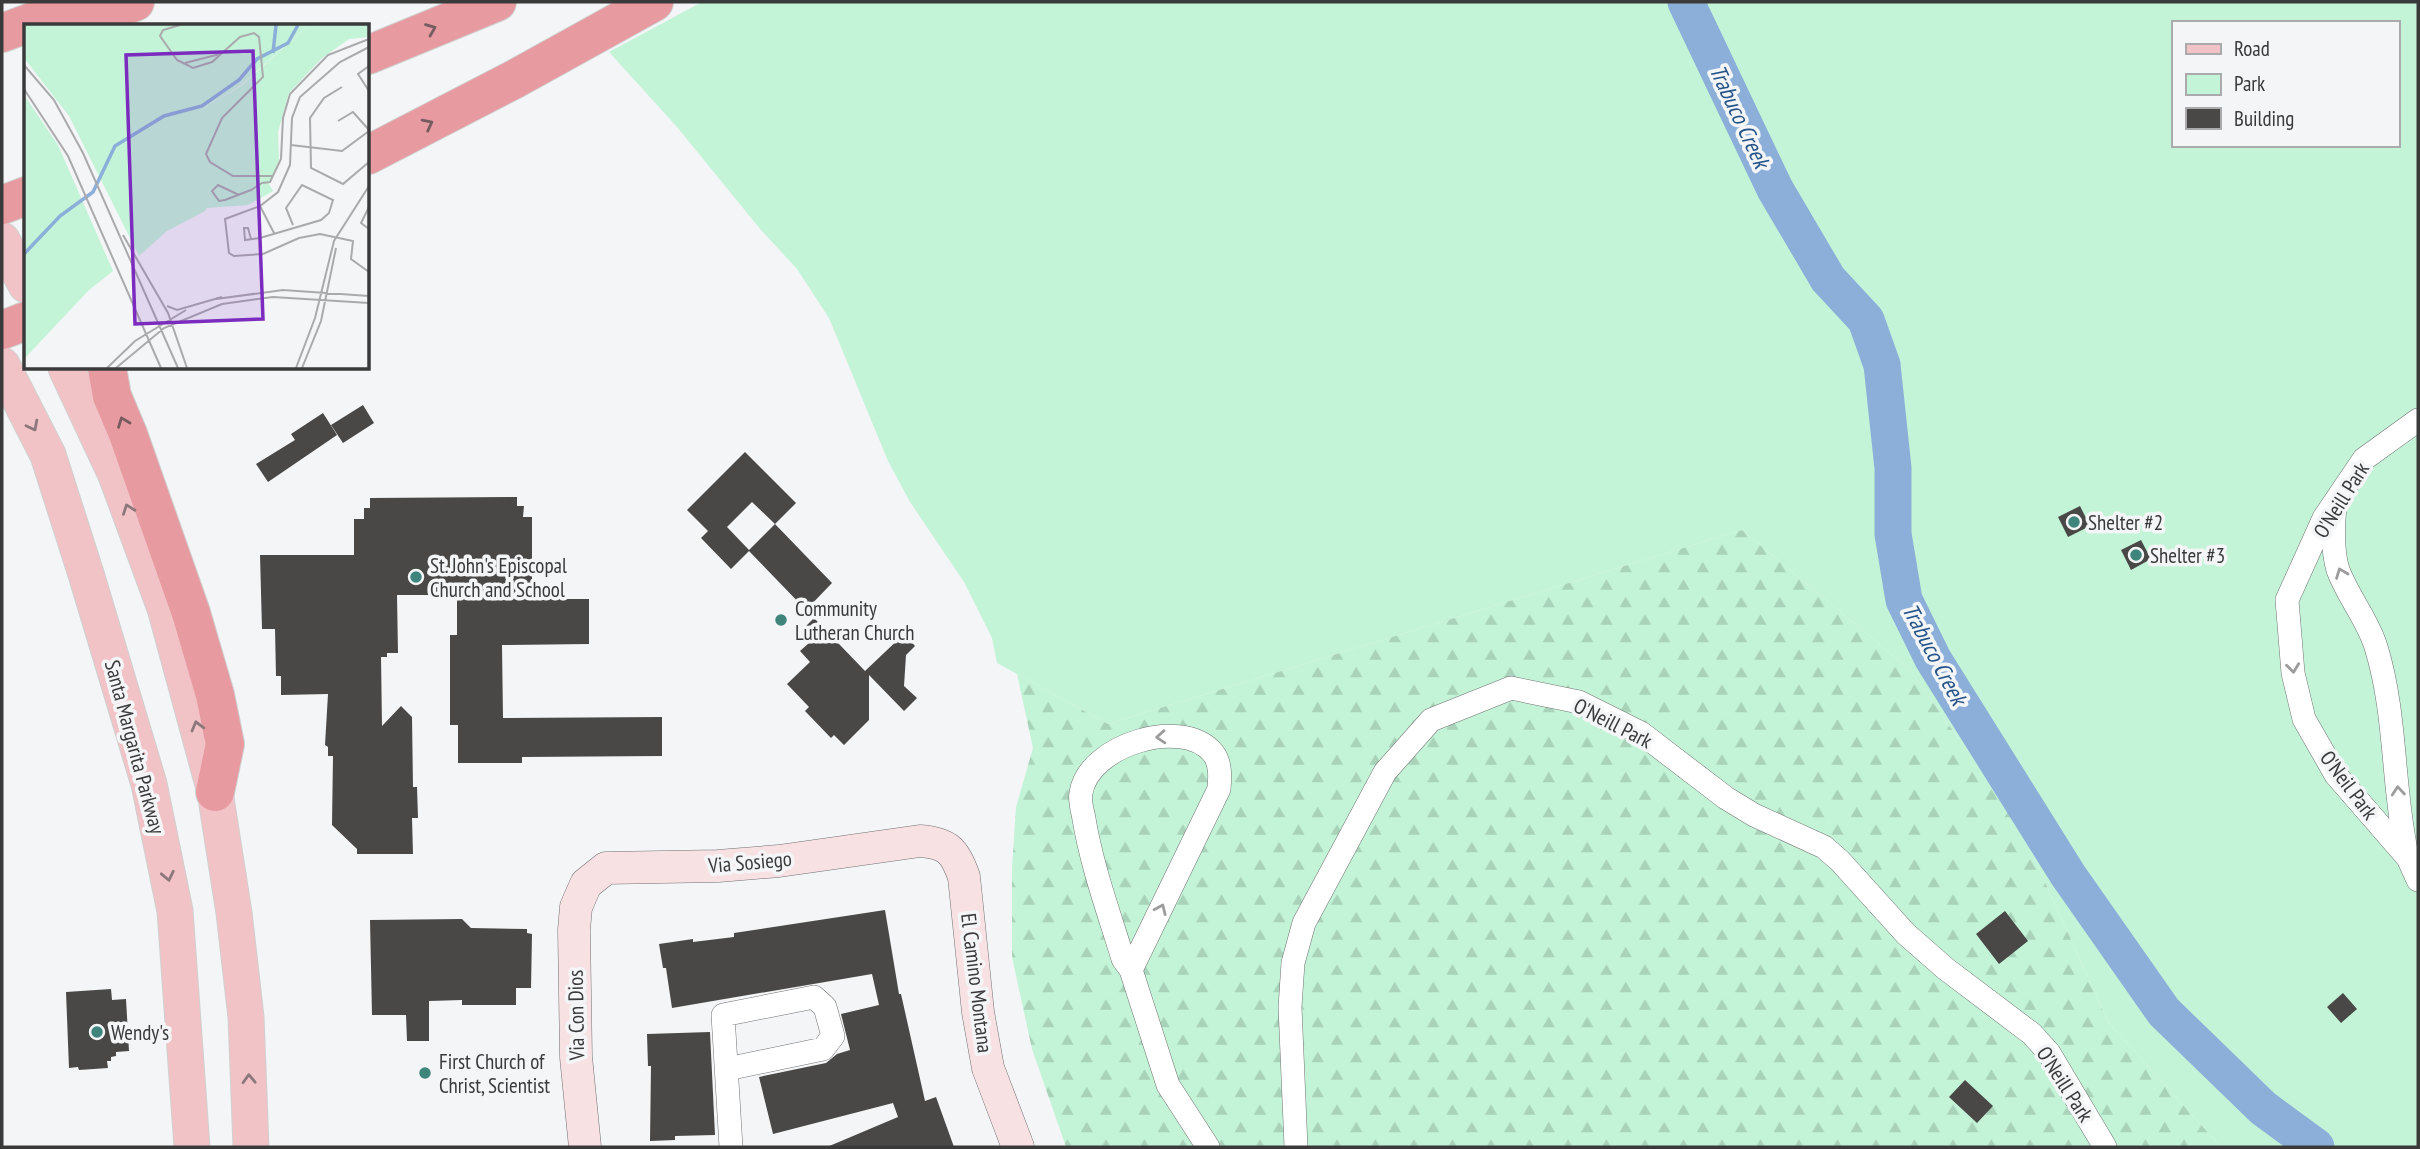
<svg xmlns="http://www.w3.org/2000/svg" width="2420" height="1149" font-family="'PT Sans Narrow',sans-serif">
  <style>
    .green { fill: #c3f4d7; fill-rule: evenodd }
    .forest { fill: url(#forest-firs) }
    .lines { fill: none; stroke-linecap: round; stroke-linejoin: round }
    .river { stroke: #8cafd9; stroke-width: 37 }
    .building { fill: #4a4847; fill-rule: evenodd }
    .street-casing { stroke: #717173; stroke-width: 24 }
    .secondary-casing { stroke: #717173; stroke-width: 33 }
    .primary-casing { stroke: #d0d0d0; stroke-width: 37 }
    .highway-casing { stroke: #d0d0d0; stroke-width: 40 }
    .street { stroke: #fff; stroke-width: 23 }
    .secondary { stroke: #f8e1e3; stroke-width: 32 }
    .primary { stroke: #f1c3c7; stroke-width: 35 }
    .highway { stroke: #e79ba1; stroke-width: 38 }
    .oneway { stroke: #775c5f }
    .oneway2 { stroke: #8c787a }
    .oneway3 { stroke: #9c9c9d }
    .poi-dot { fill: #3f857c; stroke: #f4f5f7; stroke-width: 2.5 }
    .labels { text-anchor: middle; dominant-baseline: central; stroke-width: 7; stroke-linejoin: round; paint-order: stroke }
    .street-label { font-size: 21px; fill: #3a3a3b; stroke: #f4f5f7 }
    .poi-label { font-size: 21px; fill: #3a3a3b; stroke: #f4f5f7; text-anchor: start }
    .water-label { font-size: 23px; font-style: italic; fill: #245489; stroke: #f4f5f7 }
    .inset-river { fill: none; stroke: #8cafd9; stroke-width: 3.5 }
    .inset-road { fill: none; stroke: #aaaaac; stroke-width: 2 }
    .view { fill: #7b2cbf; fill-opacity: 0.15; stroke: #7b2cbf; stroke-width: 3.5 }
    .inset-edge { fill: none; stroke: #3a3a3b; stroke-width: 3.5 }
  </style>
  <defs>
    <pattern id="forest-firs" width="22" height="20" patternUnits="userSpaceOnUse" patternTransform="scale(1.75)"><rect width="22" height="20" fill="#c3f4d7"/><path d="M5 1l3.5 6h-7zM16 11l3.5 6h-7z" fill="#a8d2b9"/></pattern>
  </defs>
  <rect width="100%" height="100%" fill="#f4f5f7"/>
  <path class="green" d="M702 2H2418V1147H2221L2108 1022 2018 822 1909 669 1742 530 1108 724 997 663 992 638 964 582 910 502 888 461 829 318 797 269 761 230 677 127 609 52ZM2173 23H2397V145H2173Z"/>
  <path class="forest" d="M1742 530 1909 669 2018 822 2108 1022 2221 1147H1066L1032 1049 1012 957V868L1016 807 1033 748 1017 674 1108 724Z"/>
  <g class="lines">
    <path class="river" d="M1686 2 1775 189 1828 279 1866 320 1882 365 1893 468V534L1904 600 1933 659 2068 875 2164 1012 2263 1108 2316 1147"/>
  </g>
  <path class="building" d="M363 405 374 423 343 443 331 425Z
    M323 413 337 435 268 482 256 464 295 440 291 434Z
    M745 452 796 503 775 524 832 583 806 610 749 551 731 569 701 538 708 531 687 510ZM752 502 775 524 749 550 727 527Z
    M517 497V506H524L523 517H532V599H589V644L502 645 503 718 662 717V756L522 757V763H458V725H450V635H457V595H397L398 653H387V657H381L382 726 401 706 412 717 413 787H417L418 818H412L413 854H357V849L332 825 333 756H328V747L325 745 328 694 281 695V676H276L275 629H262L260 555H354V519H364V508H370V498Z
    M2080 506 2090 526 2068 537 2058 517Z
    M2141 540 2151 559 2131 570 2121 550Z
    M814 618 865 671 904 634 915 646 906 655 904 686 917 698 904 711 869 675V720L844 745 834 735 831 738 805 711 809 707 787 684 810 662 800 651 809 643 799 633Z
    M885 910 899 994H901L925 1101 936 1097 954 1147H827L898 1117 893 1103 773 1134 759 1077 826 1063 837 1054 850 1050 841 1014 879 1005 872 974 672 1008 666 968H663L659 944 693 939V942L734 937V933Z
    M2005 911 2028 941 1999 964 1976 934Z
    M462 919 471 928 527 929V933L532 934 531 988H516V1005H462V1000L429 1001V1041H407L406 1015H372L370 920Z
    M111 989 112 1000 126 999 129 1051 116 1052V1056L111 1057V1061H107L108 1068 79 1070 78 1067 69 1068 66 992Z
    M2343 993 2357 1009 2341 1023 2327 1007Z
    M710 1032 715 1135 675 1136V1140L650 1141 651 1066H648L647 1034Z
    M1965 1080 1993 1106 1977 1123 1949 1097Z"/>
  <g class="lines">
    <g class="street-casing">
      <path id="street" d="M2418 420 2364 459 2324 518 2287 600 2293 673 2304 719 2336 775 2408 858 2418 880
        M2335 506C2333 526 2332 550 2338 570 2348 597 2368 620 2376 647 2397 715 2392 787 2407 855
        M1131 970 1219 789C1220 777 1221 763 1213 753 1183 716 1088 745 1081 793 1079 801 1083 812 1084 819 1092 867 1109 913 1123 959L1131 970 1168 1085 1208 1147
        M727 1069 823 1049 833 1036 825 1007 814 997 723 1015 731 1147
        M1296 1147 1290 1007 1293 963 1304 923 1385 772 1431 720 1511 688 1579 702 1641 733 1726 798 1754 815 1824 847 1840 861 1906 934 1946 969 2032 1034 2049 1053 2105 1147"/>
    </g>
    <g class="secondary-casing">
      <path id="secondary" d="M585 1147 576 1057 574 930 576 907 586 884 606 868 718 866 779 861 920 841C948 843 955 851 964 877L978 1012 988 1068 1018 1147"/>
    </g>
    <g class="primary-casing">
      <path id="primary" d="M2 240 26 285
        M2 365 48 455 86 574 149 784 175 911 192 1147
        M66 368 116 475 165 608 215 792 234 913 246 1017 251 1147"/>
    </g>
    <g class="highway-casing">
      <path id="highway" d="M71 26 135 2
        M2 33 85 2
        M368 55 497 2
        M368 155 513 80 654 2
        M2 205 26 196
        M2 330 26 321
        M107 368 112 396 128 434 191 613 215 695 225 744 215 792"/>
    </g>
    <use href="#street" class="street"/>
    <use href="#secondary" class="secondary"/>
    <use href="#primary" class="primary"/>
    <use href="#highway" class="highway"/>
  </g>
  <defs><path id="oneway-chevron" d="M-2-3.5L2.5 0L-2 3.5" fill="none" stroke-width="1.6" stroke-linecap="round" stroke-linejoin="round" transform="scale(1.75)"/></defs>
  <g class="oneway">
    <use href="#oneway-chevron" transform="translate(431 29) rotate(-22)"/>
    <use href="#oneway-chevron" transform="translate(428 124) rotate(-27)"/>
    <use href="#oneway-chevron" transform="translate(123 422) rotate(-111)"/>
  </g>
  <g class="oneway2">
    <use href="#oneway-chevron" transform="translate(33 426) rotate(63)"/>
    <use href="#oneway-chevron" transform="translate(128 509) rotate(-110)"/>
    <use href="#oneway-chevron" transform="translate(197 726) rotate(-105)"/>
    <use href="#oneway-chevron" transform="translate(168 876) rotate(78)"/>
    <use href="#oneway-chevron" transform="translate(249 1079) rotate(-92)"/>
  </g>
  <g class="oneway3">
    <use href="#oneway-chevron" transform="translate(2341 573) rotate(-111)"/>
    <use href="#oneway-chevron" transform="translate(2293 668) rotate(83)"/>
    <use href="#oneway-chevron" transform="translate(1161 737) rotate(176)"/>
    <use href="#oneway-chevron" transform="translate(2398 791) rotate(-95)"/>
    <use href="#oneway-chevron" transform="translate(1161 909) rotate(-66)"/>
  </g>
  <g class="poi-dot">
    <circle cx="2074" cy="522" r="7"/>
    <circle cx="2136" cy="555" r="7"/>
    <circle cx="416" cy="577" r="7"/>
    <circle cx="781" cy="620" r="7"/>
    <circle cx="97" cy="1032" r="7"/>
    <circle cx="425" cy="1073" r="7"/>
  </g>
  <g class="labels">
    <g class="street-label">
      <text transform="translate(2341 500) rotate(-58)">O'Neill Park</text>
      <text transform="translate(1613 723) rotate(27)">O'Neill Park</text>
      <text transform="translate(135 747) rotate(75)">Santa Margarita Parkway</text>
      <text transform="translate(2349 785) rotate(53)">O'Neil Park</text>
      <text transform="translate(750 862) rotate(-5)">Via Sosiego</text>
      <text transform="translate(977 983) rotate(83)">El Camino Montana</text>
      <text transform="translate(576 1015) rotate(-91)">Via Con Dios</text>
      <text transform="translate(2065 1084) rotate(57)">O'Neill Park</text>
    </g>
    <g class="poi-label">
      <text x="2088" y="522">Shelter #2</text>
      <text x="2150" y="555">Shelter #3</text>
      <text x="430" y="565">St. John's Episcopal<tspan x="430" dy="24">Church and School</tspan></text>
      <text x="795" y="608">Community<tspan x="795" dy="24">Lutheran Church</tspan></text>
      <text x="111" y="1032">Wendy's</text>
      <text x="439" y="1061">First Church of<tspan x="439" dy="24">Christ, Scientist</tspan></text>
    </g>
    <g class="water-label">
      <text transform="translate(1740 116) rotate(65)">Trabuco Creek</text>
      <text transform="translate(1935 654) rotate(62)">Trabuco Creek</text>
    </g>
  </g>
  <g transform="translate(24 24)">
    <rect width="345" height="345" fill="#f4f5f7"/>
    <path d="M0 1H285L216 62 178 85 164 104 187 174 181 187 143 207 115 232 45 92 0 34Z" fill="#c3f4d7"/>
    <path d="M285 1H345V13L325 15 297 35 265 69 254 108 255 136 245 160 249 167 224 181 182 184 187 174 163 105 178 85 217 62Z" fill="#c3f4d7"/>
    <path d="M0 71 34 121 89 247 65 266 0 335Z" fill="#c3f4d7"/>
    <path class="inset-river" d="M249 29 252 1M0 230 36 192 69 168 91 122 140 92 178 82 215 56 233 35 264 19 274 1"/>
    <path class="inset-road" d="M156 1 139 6 136 12 153 36 169 44 188 38 216 13 230 9 235 13 239 53 198 94 182 130 186 138 209 152H248M345 23 316 38 276 73 268 94 266 141 254 168 236 182 201 195 205 229 210 232 239 230 275 214 296 210 329 217 327 235 345 248M161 39 196 30M0 41 30 76 59 129 154 344M345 42 334 50 345 67M318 63 300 74 286 94 287 144 319 160 345 138M0 65 44 132 137 344M314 97 329 88 345 106M267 121 318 127 345 107M215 171 194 161 188 167 195 177 201 176 227 166 238 159 246 158 257 135 259 94 266 70 304 31 345 15M236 182 250 209M345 183 337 199 345 205M99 211 144 289 163 344M227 215 224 204H220L221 216 236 214 297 196 305 189 309 176 278 161 262 184 269 201M192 275 259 266 345 272M143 282 153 286 198 273M83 344 111 317 162 286M92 344 140 304 198 280 249 273 345 279M272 344 291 294 310 217 345 162M278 344 297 297 312 224"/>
    <path class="view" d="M229 27 239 295 111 300 102 31Z"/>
    <rect width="345" height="345" class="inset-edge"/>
  </g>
  <rect width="2420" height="1149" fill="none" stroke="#3a3a3b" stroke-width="7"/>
  <rect x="2172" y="21" width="228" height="126" fill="#f4f5f7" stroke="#aaaaac" stroke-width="2"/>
  <rect x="2186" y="44" width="35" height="10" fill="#f1c3c7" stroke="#aaaaac" stroke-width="2"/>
  <text x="2234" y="56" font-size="21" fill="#3a3a3b">Road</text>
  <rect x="2186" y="74" width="35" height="21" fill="#c3f4d7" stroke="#aaaaac" stroke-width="2"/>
  <text x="2234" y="91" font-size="21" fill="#3a3a3b">Park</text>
  <rect x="2186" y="108" width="35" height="21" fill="#4a4847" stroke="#aaaaac" stroke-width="2"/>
  <text x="2234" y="126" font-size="21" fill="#3a3a3b">Building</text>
</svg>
